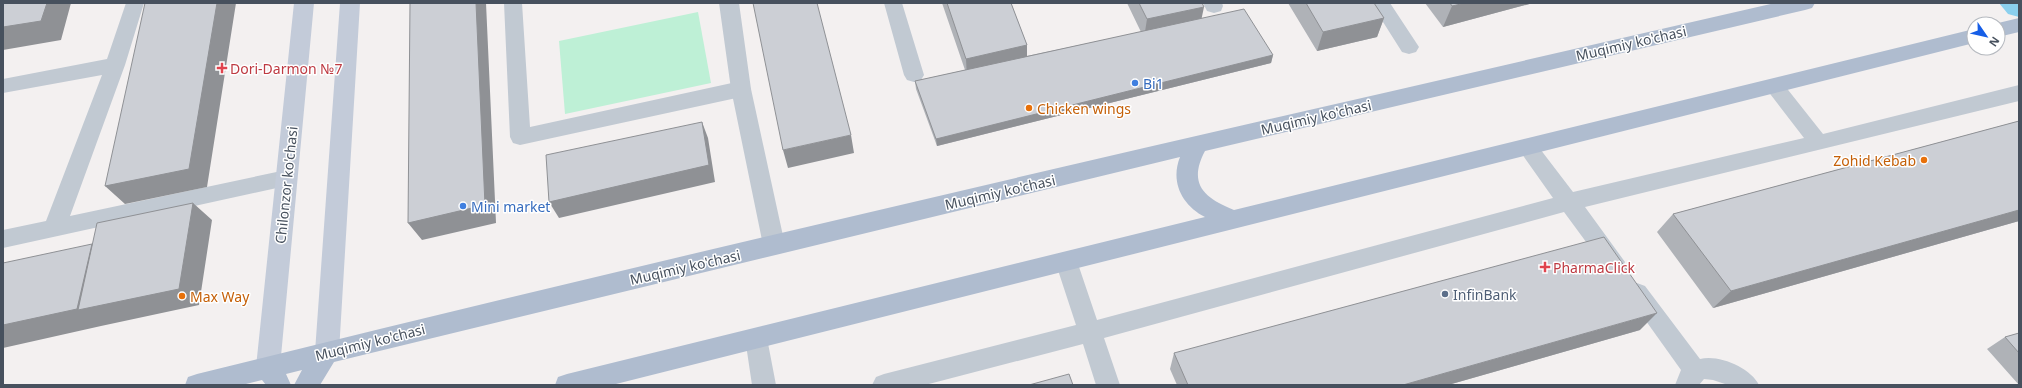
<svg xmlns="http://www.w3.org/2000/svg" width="2022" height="388" font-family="'Noto Sans',sans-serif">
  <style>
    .green { fill: #bef0d6 }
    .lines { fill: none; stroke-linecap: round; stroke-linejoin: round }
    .canal { fill: #8bd0ee; fill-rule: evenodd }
    .service { fill: #c1c9d2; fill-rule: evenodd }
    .minor { fill: #c1c9d2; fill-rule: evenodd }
    .secondary { fill: #c3cbd9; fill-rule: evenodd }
    .primary { fill: #afbccf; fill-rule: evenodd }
    .wall { fill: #afb2b7 }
    .shaded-wall { fill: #8f9195 }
    .building { fill: #cccfd5; stroke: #8f9195 }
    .health-dot { fill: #e0444e; stroke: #fff; stroke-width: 1.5 }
    .shop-dot { fill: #3f7fe0; stroke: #fff; stroke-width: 1.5 }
    .food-dot { fill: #e8710a; stroke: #fff; stroke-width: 1.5 }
    .service-dot { fill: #5c6f8a; stroke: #fff; stroke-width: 1.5 }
    .labels { text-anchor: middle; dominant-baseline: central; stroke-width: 3; stroke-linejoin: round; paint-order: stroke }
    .street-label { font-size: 14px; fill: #47515e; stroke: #fff }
    .health-label { font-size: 14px; fill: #be3a42; stroke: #fff; text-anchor: start }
    .shop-label { font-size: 14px; fill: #366cbe; stroke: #fff; text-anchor: start }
    .food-label { font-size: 14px; fill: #c56008; stroke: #fff; text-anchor: start }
    .service-label { font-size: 14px; fill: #4e5e75; stroke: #fff; text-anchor: start }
  </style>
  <rect width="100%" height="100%" fill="#f3f0f0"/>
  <path class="green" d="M698 12 711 83 565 114 559 41Z"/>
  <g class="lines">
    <path class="canal" d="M1999 3H2019V17L2008 14Z"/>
    <path class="service" d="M126 3H144L125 65 70 216 286 170 293 172 296 178 293 184 286 186 3 248V230L46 221 102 75 3 93V79L107 59Z
      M504 3H522L530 127 741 81 748 84 751 89 748 94 741 97 520 145 513 143 510 137Z
      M884 3H902L924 75 921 80 914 82 907 80 904 75Z
      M1203 3H1222L1223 6 1221 11 1214 13 1207 11Z
      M1371 3H1390L1419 47 1416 52 1409 54 1402 52Z
      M1774 79 1781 81 1823 134 2019 85V101L1585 207 1625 262 1622 269 1614 271 1606 269 1564 212 1104 338 1120 385H1096L1083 344 925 385H872L876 377 884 374 1076 325 1055 261 1058 254 1066 252 1074 254 1077 261 1097 320 1553 198 1517 147 1520 141 1527 139 1534 141 1573 192 1804 138 1764 86 1767 81Z
      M1637 283 1645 286 1700 359C1719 354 1751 368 1759 385H1728L1713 380 1704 379 1699 385H1675L1681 370 1626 293 1629 286Z
      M756 328 764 331 767 338 776 385H752L745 338 748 331Z"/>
    <path class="minor" d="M719 3H739L751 89 785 245 782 252 774 255 766 252 763 245 731 89Z"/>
    <path class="secondary" d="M294 3H314L280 367 277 375 268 378 259 375 256 367Z
      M340 3H360L339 352 336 360 327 363 318 360 315 352Z"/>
    <path class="primary" d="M1775 3H1815L1812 8 1805 10 1205 151C1188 183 1203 198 1234 210L1974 29V43L612 385H555L558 377 567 374 1205 217C1182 205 1170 182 1180 157L334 362 320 385H294L302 370 286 374 291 385H266L262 380 242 385H185L188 377 197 374C721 244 1248 124 1775 3Z
      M2019 18V32L1998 37V24H1994Z"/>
  </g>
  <path class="wall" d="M942 3H1011L1027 45V56L1141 32 1127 3H1202L1201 18 1273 55 1271 63 937 146 916 89 915 81 965 70Z
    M1288 3H1374L1384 18 1377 37 1317 51Z
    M1425 3H1533L1443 27Z
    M2019 121V221L1713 308 1657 232 1673 214Z
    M1640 330 1448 385H1177L1170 369 1174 353Z
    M2019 333V385L1987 349 2005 337Z"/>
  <path class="shaded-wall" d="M47 3H71L61 40 3 50V27Z
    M217 3H236L207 187 125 204 105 186Z
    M476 3H486L496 223 422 240 408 223Z
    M1465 3H1533L1443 27 1452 6Z
    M1204 7 1200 26 1144 38 1147 19Z
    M1384 18 1377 37 1317 51 1323 32Z
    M1027 45V64L967 78 966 59Z
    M1273 55 1271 63 937 146 936 139Z
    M702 122 708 138 715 182 559 218 549 202Z
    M851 135 854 153 788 168 783 150Z
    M193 203 212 220 199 305 101 326 3 348V325L92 244 114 262Z
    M2019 210V221L1713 308 1731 291Z
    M1657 313 1640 330 1448 385H1403Z"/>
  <path class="building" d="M3 3H47L41 21 3 27Z
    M145 3H217L189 169 105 186Z
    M410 3H476L485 205 408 223Z
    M753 3H817L851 135 783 150Z
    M947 3H1011L1027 45 966 59Z
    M1139 3H1202L1204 7 1147 19Z
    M1306 3H1374L1384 18 1323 32Z
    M1450 3H1465L1452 6Z
    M1244 9 1273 55 936 139 915 81Z
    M2019 121V210L1731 291 1673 214Z
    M702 122 709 165 549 202 546 155Z
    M193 203 179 289 78 310 97 223Z
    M1604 237 1657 313 1403 385H1188L1174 353Z
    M92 244 77 309 3 325V263Z
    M2019 333V353L2005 337Z
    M1069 374 1073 385H1029Z"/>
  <g class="health-dot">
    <path d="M220 62h4v4h4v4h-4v4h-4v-4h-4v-4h4z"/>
    <path d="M1543 261h4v4h4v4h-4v4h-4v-4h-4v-4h4z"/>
  </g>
  <g class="shop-dot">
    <circle cx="1135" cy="83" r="4"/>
    <circle cx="463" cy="206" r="4"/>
  </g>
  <g class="food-dot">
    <circle cx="1029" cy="108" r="4"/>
    <circle cx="1924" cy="160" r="4"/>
    <circle cx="182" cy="296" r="4"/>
  </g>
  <circle class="service-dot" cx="1445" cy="294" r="4"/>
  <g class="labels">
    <g class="street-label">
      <text transform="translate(1631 43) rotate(-13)">Muqimiy ko'chasi</text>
      <text transform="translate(1316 117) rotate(-13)">Muqimiy ko'chasi</text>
      <text transform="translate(286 185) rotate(-84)">Chilonzor ko'chasi</text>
      <text transform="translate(1000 192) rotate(-13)">Muqimiy ko'chasi</text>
      <text transform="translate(685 267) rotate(-13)">Muqimiy ko'chasi</text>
      <text transform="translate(370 342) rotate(-14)">Muqimiy ko'chasi</text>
    </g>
    <g class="health-label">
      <text x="230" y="68">Dori-Darmon №7</text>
      <text x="1553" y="267">PharmaClick</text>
    </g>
    <g class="shop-label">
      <text x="1143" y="83">Bi1</text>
      <text x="471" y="206">Mini market</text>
    </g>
    <g class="food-label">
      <text x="1037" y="108">Chicken wings</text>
      <text x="1916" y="160" text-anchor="end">Zohid Kebab</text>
      <text x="190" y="296">Max Way</text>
    </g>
    <g class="service-label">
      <text x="1453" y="294">InfinBank</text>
    </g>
  </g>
  <rect width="2022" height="388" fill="none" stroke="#47515e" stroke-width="8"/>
  <g transform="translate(1986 36) rotate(124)"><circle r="19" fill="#ffffff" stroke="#b5b9bf"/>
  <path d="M0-3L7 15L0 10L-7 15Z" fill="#165ee7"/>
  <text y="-6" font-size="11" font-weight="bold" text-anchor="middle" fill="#47515e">N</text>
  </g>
</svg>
